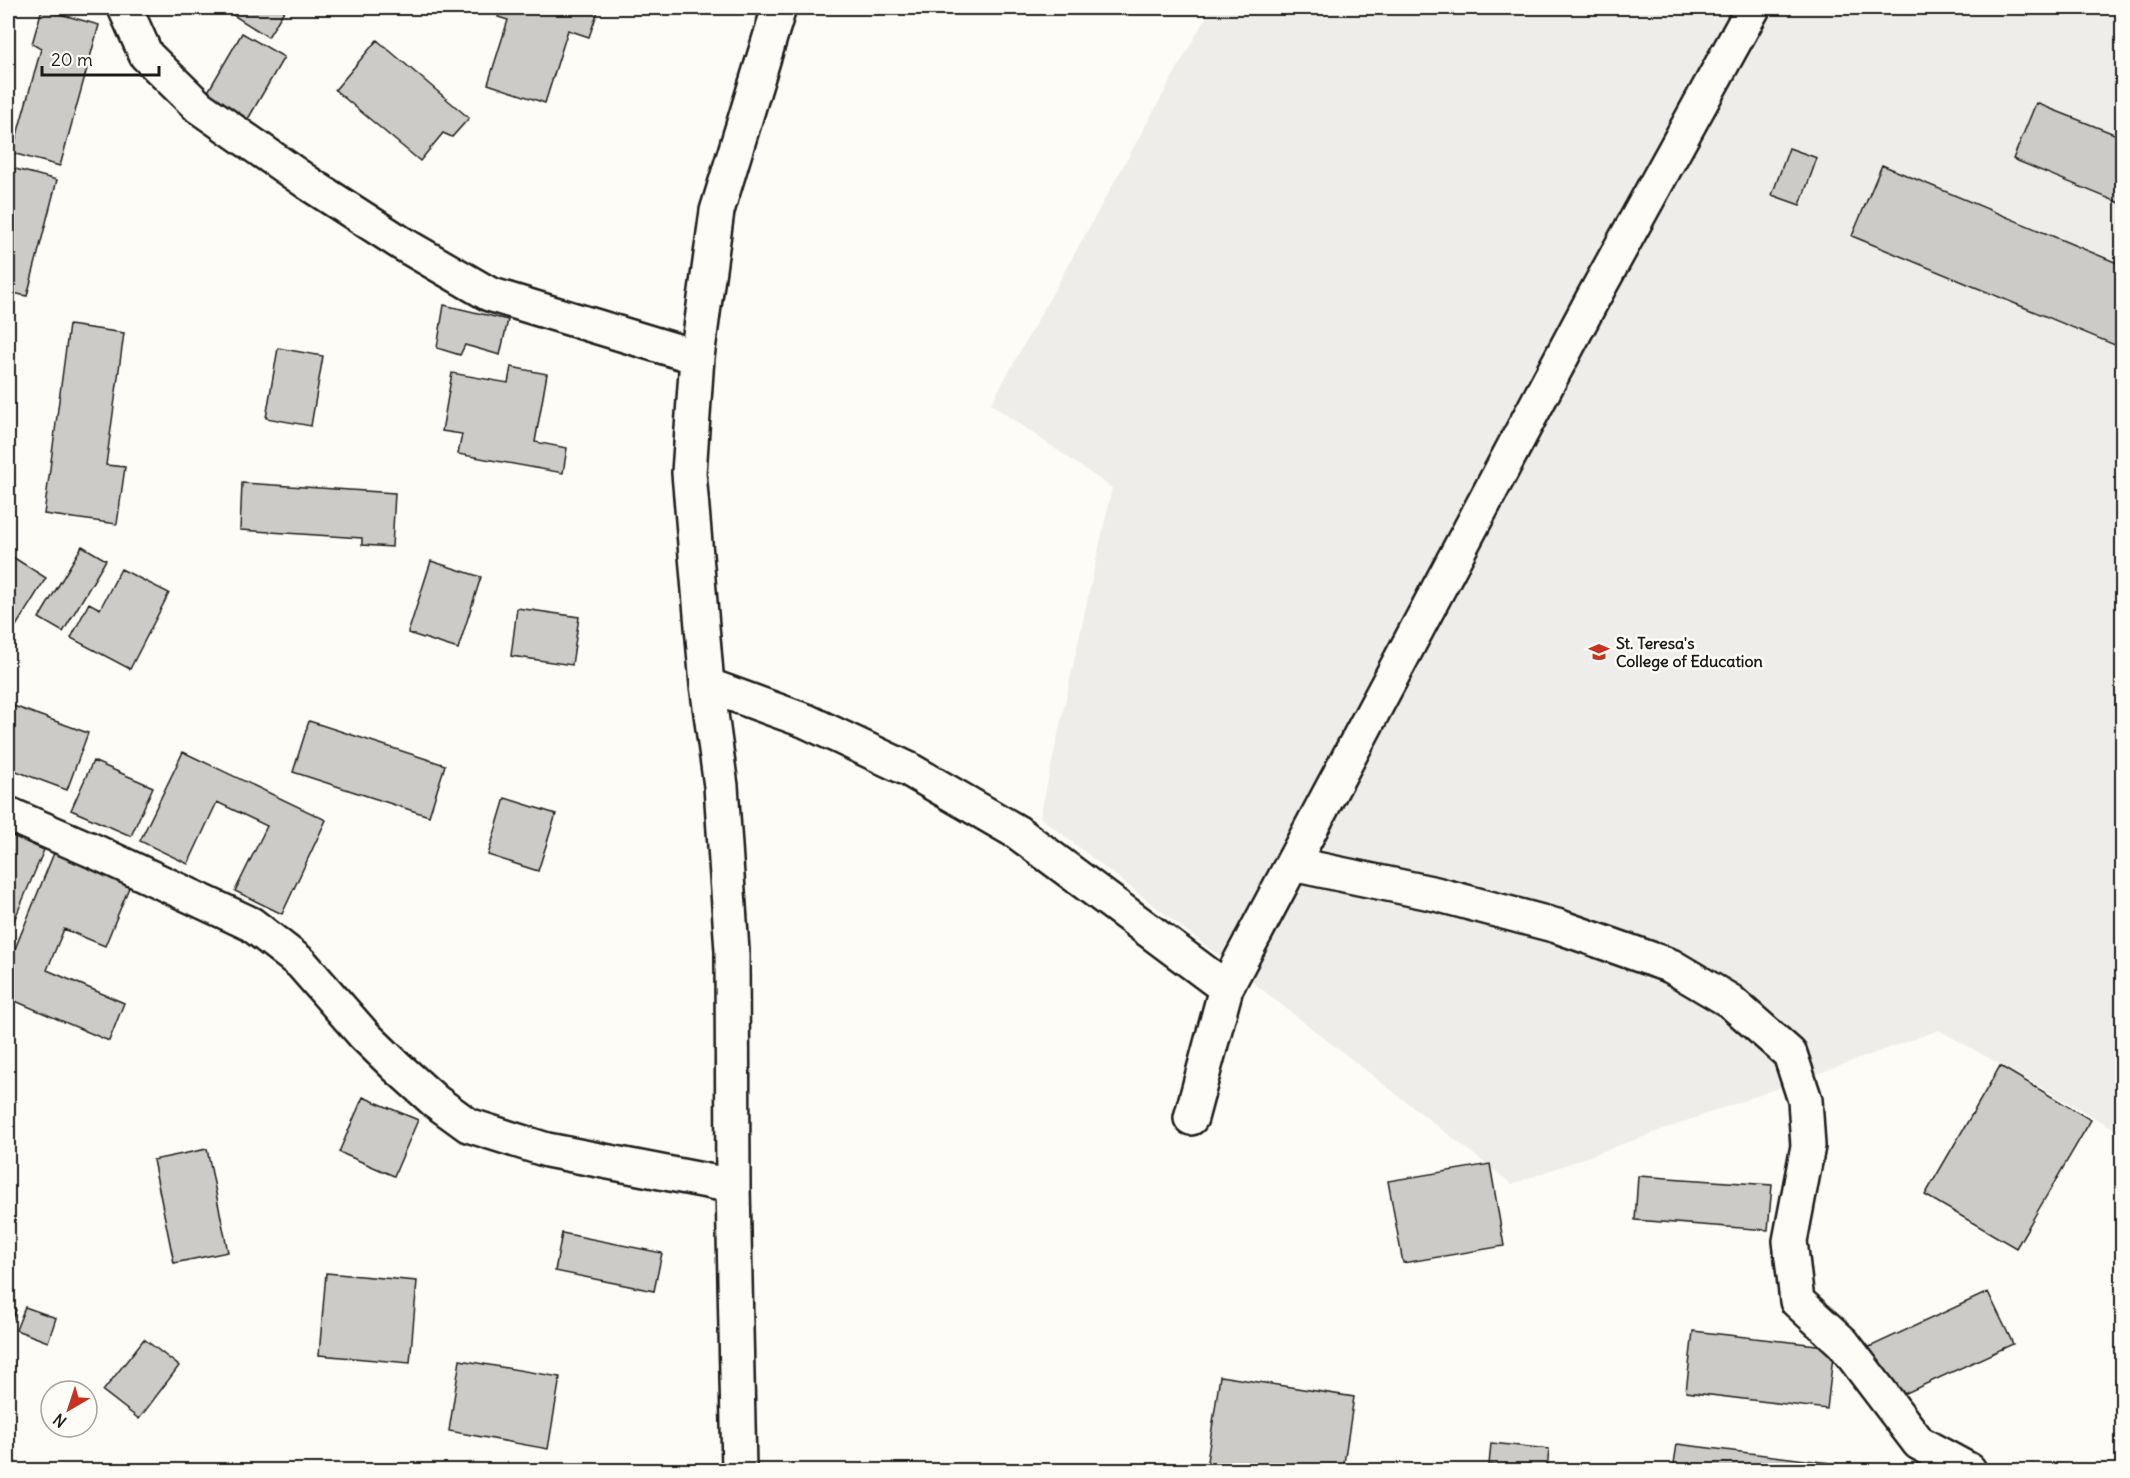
<svg xmlns="http://www.w3.org/2000/svg" width="2130" height="1478" font-family="Delius,sans-serif">
  <style>
    .built { fill: #eeede9 }
    .building { fill: #cccbc8; stroke: #1c1c1c; stroke-width: 1.5 }
    .lines { fill: none; stroke-linecap: round; stroke-linejoin: round }
    .minor-casing { stroke: #1c1c1c; stroke-width: 38 }
    .minor { stroke: #fdfcf7; stroke-width: 33 }
    .labels { text-anchor: middle; dominant-baseline: central; stroke-width: 5; stroke-linejoin: round; paint-order: stroke }
    .poi-label { font-size: 16px; font-weight: bold; fill: #1c1c1c; stroke: #fdfcf7; text-anchor: start }
  </style>
  <rect width="100%" height="100%" fill="#fdfcf7"/>
  <filter id="ink" filterUnits="userSpaceOnUse"><feTurbulence type="fractalNoise" baseFrequency=".0167" numOctaves="2"/><feDisplacementMap in="SourceGraphic" scale="12" xChannelSelector="R" yChannelSelector="G"/><feConvolveMatrix kernelMatrix="1 2 1 2 8 2 1 2 1" color-interpolation-filters="sRGB"/></filter>
  <g filter="url(#ink)">
    <path class="built" d="M1211 8H2122V1133L1939 1030 1512 1184 1040 817 1112 488 991 404Z"/>
    <path class="building" d="M222 8H286L268 37Z
      M501 8H599L589 37 568 30 545 103 488 84 508 20 498 17Z
      M42 9 99 25 60 166 12 153 41 49 32 44Z
      M242 33 284 57 248 119 206 95Z
      M377 40 469 118 452 137 443 133 420 161 335 90Z
      M2036 103 2122 137V204L2013 159Z
      M1789 148 1817 158 1800 205 1772 195Z
      M1882 165 2122 265V348L1852 236Z
      M8 167 57 180 27 296 8 292Z
      M444 305 508 320 500 355 465 345 460 355 437 348Z
      M69 325 124 333 106 465 125 467 117 524 44 514Z
      M278 348 323 356 311 426 266 418Z
      M511 367 547 374 535 442 567 448 563 473 458 454 462 434 442 431 452 373 508 383Z
      M242 483 395 493 392 547 362 545V538L240 530Z
      M82 546 106 560 63 632 39 618Z
      M8 554 46 578 8 639Z
      M431 561 481 577 458 649 408 633Z
      M121 569 169 593 130 669 71 638 89 603 100 609Z
      M517 608 579 617 572 665 511 656Z
      M8 704 88 733 67 790 8 768Z
      M309 721 445 765 429 816 293 772Z
      M183 752 326 820 282 914 235 891 267 826 217 802 188 864 140 841Z
      M93 761 153 787 131 836 71 810Z
      M505 798 556 814 538 871 488 855Z
      M8 834 44 850 10 930 8 928Z
      M54 853 130 885 105 946 64 929 47 970 124 1003 109 1041 8 998V966Z
      M2000 1066 2091 1120 2016 1248 1925 1195Z
      M363 1097 418 1120 394 1176 339 1152Z
      M207 1149 228 1252 174 1263 153 1160Z
      M1490 1164 1504 1246 1403 1263 1388 1181Z
      M1638 1176 1772 1185 1768 1230 1635 1220Z
      M562 1233 662 1253 654 1291 555 1271Z
      M326 1273 417 1281 410 1363 319 1355Z
      M1988 1292 2013 1344 1891 1400 1867 1348Z
      M8 1307 16 1310 8 1329Z
      M25 1307 56 1318 48 1342 16 1330Z
      M1693 1331 1834 1347 1827 1409 1686 1392Z
      M144 1339 179 1366 139 1419 103 1391Z
      M460 1360 560 1377 548 1449 449 1431Z
      M1220 1376 1354 1397 1343 1470H1221L1206 1468Z
      M1491 1443 1549 1449 1547 1470 1489 1465Z
      M1677 1444 1838 1464 1837 1470H1673Z"/>
    <g class="lines">
      <g class="minor-casing">
        <path id="minor" d="M125 8 146 55 199 107 311 185 401 243 489 294 697 357
          M707 685 806 721 908 769 1017 832 1226 988
          M8 814 96 852 251 924 301 963 364 1035 397 1067 435 1101 468 1125 547 1150 733 1186
          M1292 864 1436 894 1557 926 1671 966 1730 1001 1790 1054 1805 1100 1808 1146 1790 1241 1797 1301 1843 1343 1919 1443 1969 1470
          M1191 1118 1226 988 1592 300 1753 8
          M739 1470 733 1186 732 951 721 786 707 685 689 473 697 357 717 211 779 8"/>
      </g>
      <use href="#minor" class="minor"/>
    </g>
  </g>
  <defs>
    <g id="university-bare" transform="scale(1.62)"><path d="M0-5L7-2L0 1L-7-2ZM-4 1L0 2.5L4 1V4Q0 6-4 4Z" fill="#c8321e" stroke="#fdfcf7" stroke-width="2.5" paint-order="stroke"/></g>
  </defs>
  <g fill-rule="evenodd">
    <use href="#university-bare" x="1599" y="652"/>
  </g>
  <g class="labels">
    <g class="poi-label">
      <text x="1616" y="643">St. Teresa's<tspan x="1616" dy="18">College of Education</tspan></text>
    </g>
  </g>
  <rect width="2130" height="1478" fill="none" stroke="#fdfcf7" stroke-width="30"/>
  <rect x="15" y="15" width="2100" height="1448" fill="none" stroke="#1c1c1c" stroke-width="2" filter="url(#ink)"/>
  <g transform="translate(69 1409) rotate(219)"><circle r="28" fill="#fdfcf7" stroke="#a3a29f" stroke-width="1.5"/>
  <path d="M0-4.5L10 22L0 15L-10 22Z" fill="#c8321e"/>
  <text y="-9" font-size="16" font-weight="bold" text-anchor="middle" fill="#1c1c1c">N</text>
  </g>
  <path d="M42 66v9h117v-9" fill="none" stroke="#1c1c1c" stroke-width="3"/>
  <text x="51" y="66" font-size="18" fill="#1c1c1c" stroke="#fdfcf7" stroke-width="4.5" paint-order="stroke">20 m</text>
</svg>
